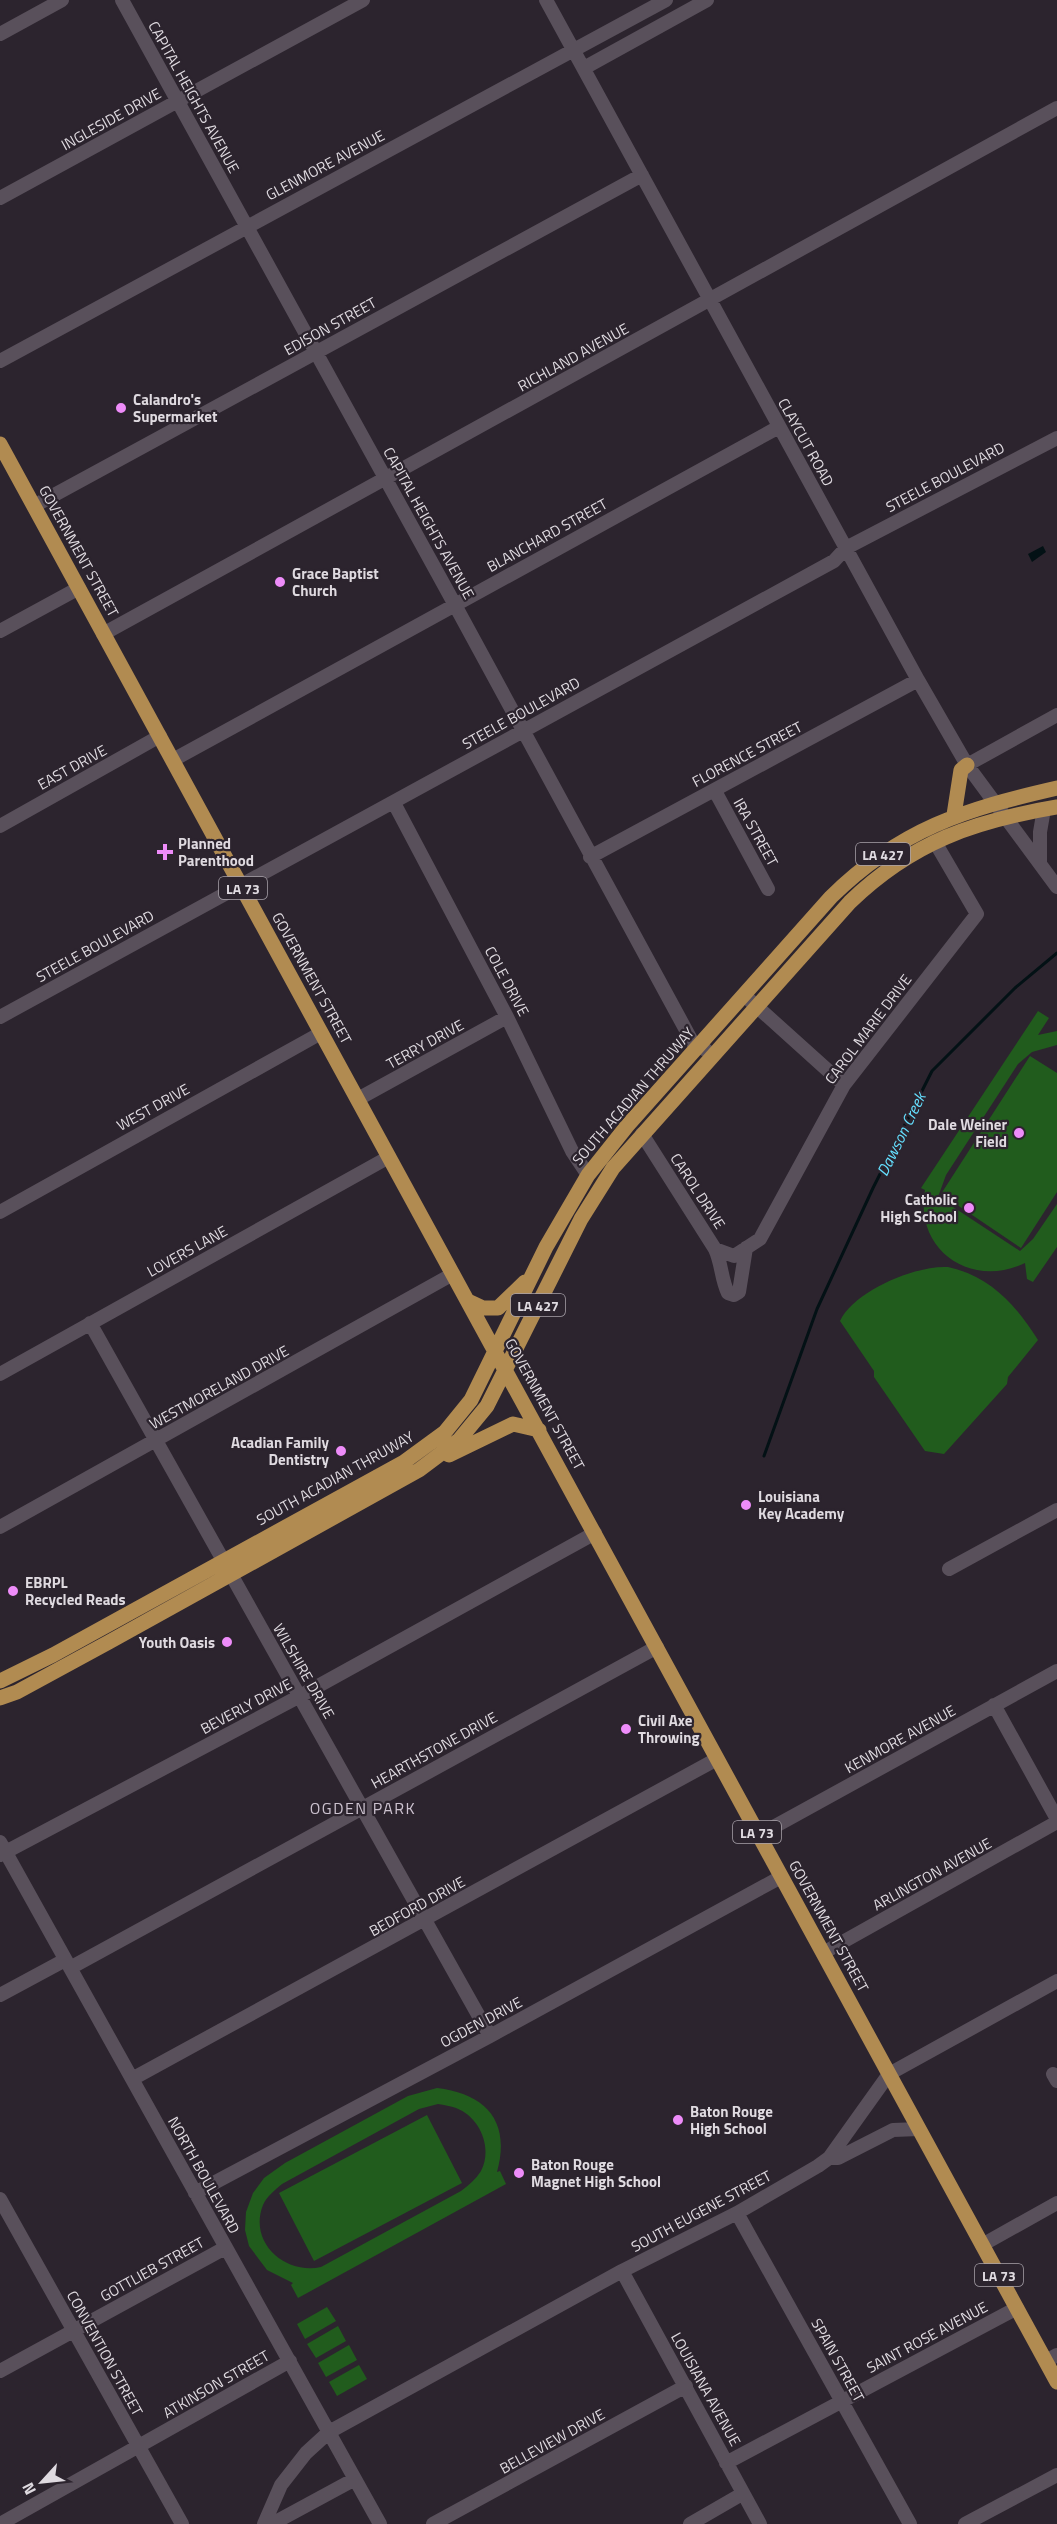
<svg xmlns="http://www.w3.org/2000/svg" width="1057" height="2524" font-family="'Titillium Web',sans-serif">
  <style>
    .green { fill: #215c1d; fill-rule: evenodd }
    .water { fill: #031115 }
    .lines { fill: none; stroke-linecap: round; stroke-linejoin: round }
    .stream { stroke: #031115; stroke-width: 3 }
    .minor { stroke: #59505b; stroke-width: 14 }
    .major { stroke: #b18b51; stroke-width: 15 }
    .poi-dot { fill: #ee8cf9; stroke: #2c242e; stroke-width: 2 }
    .labels { text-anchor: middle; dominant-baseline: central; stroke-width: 4.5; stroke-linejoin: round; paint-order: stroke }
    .shield { fill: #2c242e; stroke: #a9a3ab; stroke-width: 1.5 }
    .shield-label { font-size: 14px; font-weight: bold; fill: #dfdae0 }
    .street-label { font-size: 15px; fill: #dfdae0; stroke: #2c242e }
    .poi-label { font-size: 15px; font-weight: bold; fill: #dfdae0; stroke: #2c242e; text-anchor: start }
    .water-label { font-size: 16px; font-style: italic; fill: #65dffe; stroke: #2c242e }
    .neighbourhood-label { font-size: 16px; letter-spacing: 1.5px; fill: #ccc2cf; stroke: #2c242e }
  </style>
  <rect width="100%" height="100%" fill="#2c242e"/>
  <path class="green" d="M1038 1011 1049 1018 1038 1035 1057 1031V1045L1032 1052 1018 1064 946 1175 938 1197 1020 1251 1033 1239 1057 1204V1247L1033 1282 1027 1279 1025 1263C972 1289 914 1251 925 1190L921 1188Z
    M1030 1056 1057 1073V1192L1021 1248 941 1194Z
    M948 1267C990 1276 1016 1305 1038 1340L1008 1377 1007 1384 944 1454 925 1451 874 1377V1371L840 1321C854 1291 916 1265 948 1267Z
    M437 2088C486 2094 511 2121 497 2172L500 2171 506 2184 298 2298 291 2285 293 2283 267 2270 249 2246 245 2230 246 2212 253 2193 264 2178 285 2163 408 2096ZM438 2104C444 2105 451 2106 456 2108 480 2117 493 2148 481 2171 476 2179 469 2185 461 2191L321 2267C286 2275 248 2243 263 2205 267 2196 275 2190 282 2184L419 2109Z
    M427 2115 462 2183 314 2261 279 2193Z
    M327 2307 336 2321 305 2339 297 2324Z
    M338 2326 346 2341 316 2358 307 2344Z
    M349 2345 357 2360 326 2377 318 2363Z
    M359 2365 367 2379 337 2396 329 2382Z"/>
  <path class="water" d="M1043 546 1046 552 1032 562 1028 554Z"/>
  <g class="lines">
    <path class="stream" d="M764 1456 817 1309 873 1188 932 1071 1015 988 1057 953"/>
    <path class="minor" d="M122 0 449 594 693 1043 706 1050
      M546 0 918 680 967 765 1057 887
      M0 34 62 0
      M584 68 707 0
      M0 198 363 0
      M0 361 666 0
      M34 506 642 175
      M0 631 79 588
      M103 634 1057 108
      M173 760 779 427
      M967 765 1057 715
      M715 791 768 889
      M394 803 507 1017 572 1151 588 1175
      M0 826 160 736
      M590 857 918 680
      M1040 863V832L1044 809
      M744 995 844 1085
      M0 1017 834 561 846 548 1057 438
      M358 1099 507 1017
      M642 1134 715 1249 734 1256 760 1239 844 1085 977 914 935 842
      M0 1212 321 1033
      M715 1249C722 1264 721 1279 728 1293L734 1295 739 1292 746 1248
      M90 1323 490 2036
      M0 1374 389 1157
      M0 1527 453 1274
      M949 1569 1057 1510
      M994 1705 1057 1819
      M759 1835 1057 1671
      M0 1842 380 2524
      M0 1855 300 1696 595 1533
      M823 1953 1057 1822
      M70 1968 657 1647
      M0 1995 65 1960
      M1053 2074 1057 2081
      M132 2079 717 1759
      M829 2158H838L893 2130 919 2129
      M195 2193 490 2036 781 1877
      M0 2199 182 2524
      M737 2213 910 2524
      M982 2245 1057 2203
      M622 2271 760 2524
      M1046 2361 1057 2355
      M0 2371 225 2248
      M726 2463 1017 2308
      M0 2524 290 2361
      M264 2524 281 2485 306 2453 329 2432 622 2271 737 2213 818 2166 829 2158 889 2074 1057 1981
      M272 2524 355 2479
      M433 2524 686 2386
      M690 2524 742 2494
      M965 2524 1057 2475"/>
    <path class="major" d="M0 444 1057 2382
      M954 815 961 770 967 765
      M468 1301 483 1308H498L525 1282
      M449 1455 513 1424 539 1430
      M0 1681 53 1655 404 1462 445 1432 471 1400 546 1247 588 1175 627 1126 831 897C900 829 965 809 1057 788
      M0 1698 17 1692 109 1642 419 1470 459 1440 487 1406 581 1219 613 1168 850 902C912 842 974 821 1057 807"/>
  </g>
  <g class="poi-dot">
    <circle cx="121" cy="408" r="6"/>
    <circle cx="280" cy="582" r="6"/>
    <path d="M162 843h6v6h6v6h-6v6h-6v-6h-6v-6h6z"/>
    <circle cx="1019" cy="1133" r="6"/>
    <circle cx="969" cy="1208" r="6"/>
    <circle cx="341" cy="1451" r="6"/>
    <circle cx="746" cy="1505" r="6"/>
    <circle cx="13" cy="1591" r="6"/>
    <circle cx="227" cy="1642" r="6"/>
    <circle cx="626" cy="1729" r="6"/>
    <circle cx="678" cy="2120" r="6"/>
    <circle cx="519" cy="2173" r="6"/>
  </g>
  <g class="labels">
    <g class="shield">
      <rect x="856" y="843" width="54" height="22" rx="4.5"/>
      <rect x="219" y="877" width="48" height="22" rx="4.5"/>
      <rect x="511" y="1294" width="54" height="22" rx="4.5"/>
      <rect x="733" y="1821" width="48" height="22" rx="4.5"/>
      <rect x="975" y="2264" width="48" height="22" rx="4.5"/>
    </g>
    <g class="shield-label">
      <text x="883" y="854">LA 427</text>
      <text x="243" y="888">LA 73</text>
      <text x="538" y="1305">LA 427</text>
      <text x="757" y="1832">LA 73</text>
      <text x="999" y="2275">LA 73</text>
    </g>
    <g class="street-label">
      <text transform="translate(194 97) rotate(61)">CAPITAL HEIGHTS AVENUE</text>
      <text transform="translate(111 119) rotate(-29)">INGLESIDE DRIVE</text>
      <text transform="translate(325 165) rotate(-28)">GLENMORE AVENUE</text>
      <text transform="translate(330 326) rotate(-29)">EDISON STREET</text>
      <text transform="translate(573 357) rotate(-29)">RICHLAND AVENUE</text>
      <text transform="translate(806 442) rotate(61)">CLAYCUT ROAD</text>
      <text transform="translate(945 477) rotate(-28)">STEELE BOULEVARD</text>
      <text transform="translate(429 523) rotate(61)">CAPITAL HEIGHTS AVENUE</text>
      <text transform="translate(547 535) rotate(-29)">BLANCHARD STREET</text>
      <text transform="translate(79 551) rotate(61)">GOVERNMENT STREET</text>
      <text transform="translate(521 713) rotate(-29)">STEELE BOULEVARD</text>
      <text transform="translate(747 754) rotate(-28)">FLORENCE STREET</text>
      <text transform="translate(72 767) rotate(-29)">EAST DRIVE</text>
      <text transform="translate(756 832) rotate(61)">IRA STREET</text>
      <text transform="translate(95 946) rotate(-29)">STEELE BOULEVARD</text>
      <text transform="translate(312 978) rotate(61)">GOVERNMENT STREET</text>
      <text transform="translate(507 981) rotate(62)">COLE DRIVE</text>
      <text transform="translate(868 1029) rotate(-53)">CAROL MARIE DRIVE</text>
      <text transform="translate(425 1044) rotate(-29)">TERRY DRIVE</text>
      <text transform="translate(633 1096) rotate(-49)">SOUTH ACADIAN THRUWAY</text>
      <text transform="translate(153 1107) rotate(-29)">WEST DRIVE</text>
      <text transform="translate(698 1191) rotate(57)">CAROL DRIVE</text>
      <text transform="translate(187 1251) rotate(-29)">LOVERS LANE</text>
      <text transform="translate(219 1387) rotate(-29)">WESTMORELAND DRIVE</text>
      <text transform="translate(545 1404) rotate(61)">GOVERNMENT STREET</text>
      <text transform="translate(335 1478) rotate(-29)">SOUTH ACADIAN THRUWAY</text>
      <text transform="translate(304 1671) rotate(60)">WILSHIRE DRIVE</text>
      <text transform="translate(246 1706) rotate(-28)">BEVERLY DRIVE</text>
      <text transform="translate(900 1739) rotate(-29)">KENMORE AVENUE</text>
      <text transform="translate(434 1750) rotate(-29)">HEARTHSTONE DRIVE</text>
      <text transform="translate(932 1874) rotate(-29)">ARLINGTON AVENUE</text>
      <text transform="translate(417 1906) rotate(-29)">BEDFORD DRIVE</text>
      <text transform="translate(829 1926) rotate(61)">GOVERNMENT STREET</text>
      <text transform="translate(481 2022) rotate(-28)">OGDEN DRIVE</text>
      <text transform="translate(204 2175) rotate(61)">NORTH BOULEVARD</text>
      <text transform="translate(701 2211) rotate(-28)">SOUTH EUGENE STREET</text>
      <text transform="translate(152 2269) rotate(-29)">GOTTLIEB STREET</text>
      <text transform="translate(927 2337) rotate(-28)">SAINT ROSE AVENUE</text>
      <text transform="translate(105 2353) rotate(61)">CONVENTION STREET</text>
      <text transform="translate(838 2360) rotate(61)">SPAIN STREET</text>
      <text transform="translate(216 2384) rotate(-30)">ATKINSON STREET</text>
      <text transform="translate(706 2389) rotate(61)">LOUISIANA AVENUE</text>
      <text transform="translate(552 2441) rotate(-29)">BELLEVIEW DRIVE</text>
    </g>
    <g class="poi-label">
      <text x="133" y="399">Calandro's<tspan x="133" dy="17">Supermarket</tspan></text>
      <text x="292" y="573">Grace Baptist<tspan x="292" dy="17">Church</tspan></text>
      <text x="178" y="843">Planned<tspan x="178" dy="17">Parenthood</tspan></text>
      <text x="1007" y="1124" text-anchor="end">Dale Weiner<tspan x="1007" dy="17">Field</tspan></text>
      <text x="957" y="1199" text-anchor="end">Catholic<tspan x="957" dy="17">High School</tspan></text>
      <text x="329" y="1442" text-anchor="end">Acadian Family<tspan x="329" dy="17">Dentistry</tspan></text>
      <text x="758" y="1496">Louisiana<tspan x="758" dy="17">Key Academy</tspan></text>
      <text x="25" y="1582">EBRPL<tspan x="25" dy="17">Recycled Reads</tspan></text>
      <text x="215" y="1642" text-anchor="end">Youth Oasis</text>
      <text x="638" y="1720">Civil Axe<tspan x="638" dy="17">Throwing</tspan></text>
      <text x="690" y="2111">Baton Rouge<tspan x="690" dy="17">High School</tspan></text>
      <text x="531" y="2164">Baton Rouge<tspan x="531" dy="17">Magnet High School</tspan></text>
    </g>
    <g class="water-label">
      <text transform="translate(901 1134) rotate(-64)">Dawson Creek</text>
    </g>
    <g class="neighbourhood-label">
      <text x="363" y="1808">OGDEN PARK</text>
    </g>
  </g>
  <g transform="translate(42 2482) rotate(243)" stroke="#2c242e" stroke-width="4.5" paint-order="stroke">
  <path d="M0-4.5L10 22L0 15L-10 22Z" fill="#dfdae0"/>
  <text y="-9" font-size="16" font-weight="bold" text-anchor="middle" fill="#dfdae0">N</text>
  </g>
</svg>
